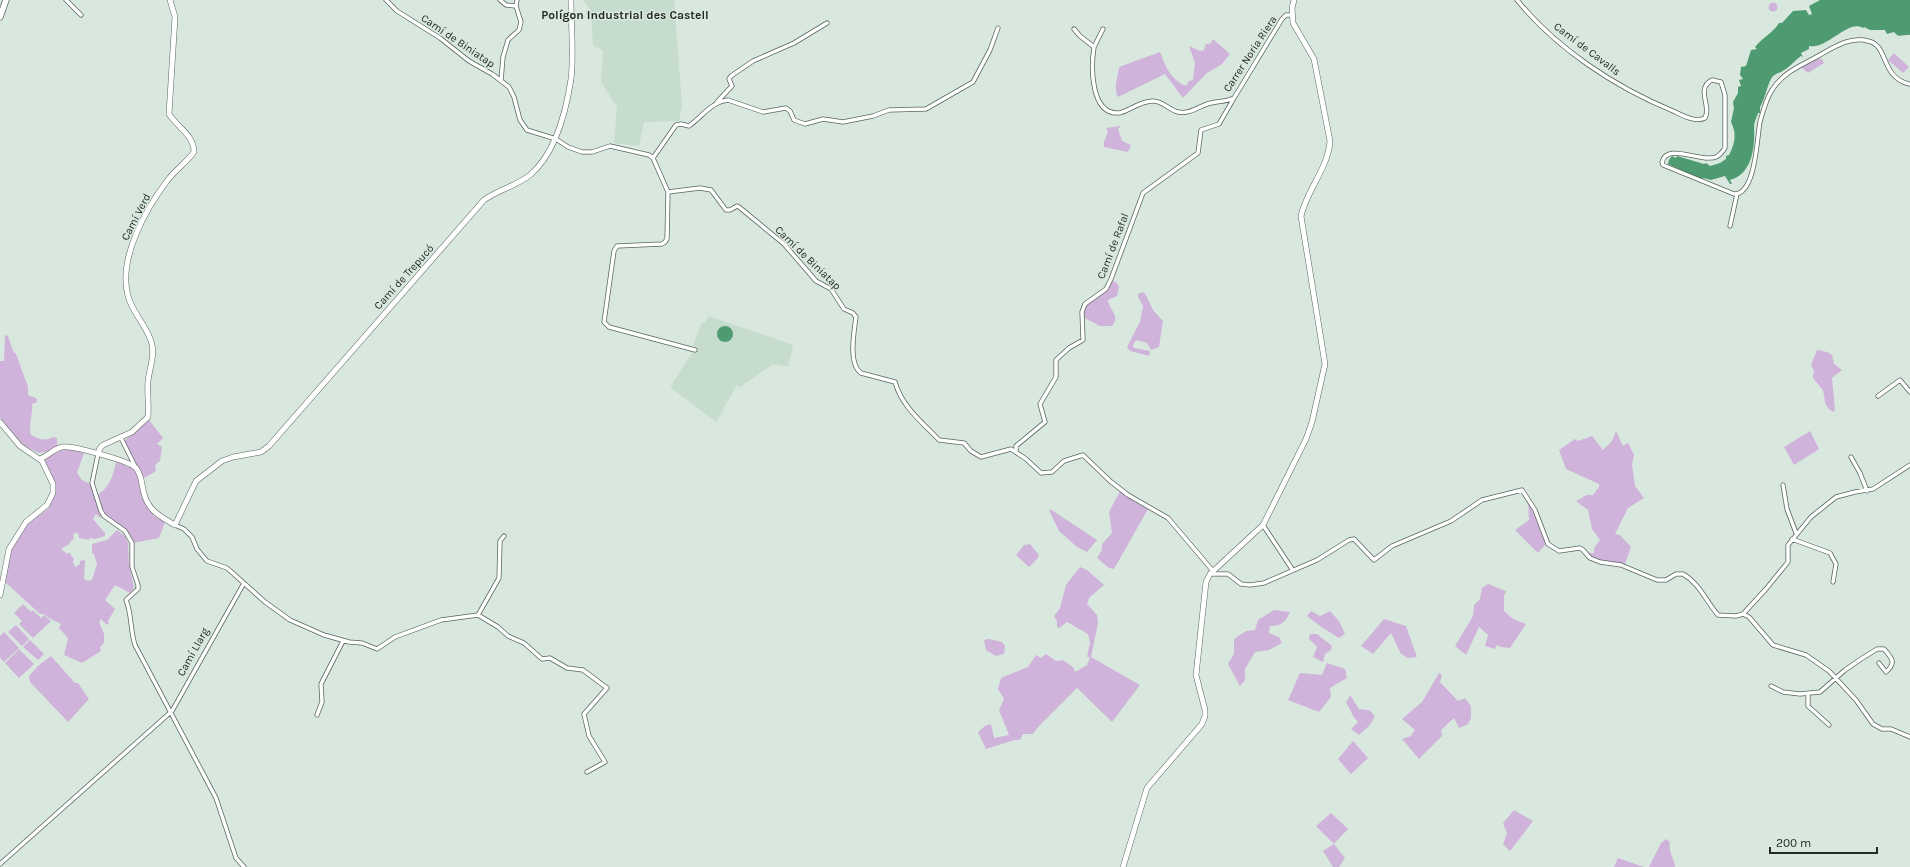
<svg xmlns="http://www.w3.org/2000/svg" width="1910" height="867" font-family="Karla,sans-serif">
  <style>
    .built { fill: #c6dccd }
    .green { fill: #d0b3da }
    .water { fill: #4f9b71 }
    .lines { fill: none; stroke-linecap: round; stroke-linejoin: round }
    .street-casing { stroke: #58655d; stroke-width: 5 }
    .secondary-casing { stroke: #58655d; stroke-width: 6 }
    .primary-casing { stroke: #58655d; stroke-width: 7 }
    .street { stroke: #fff; stroke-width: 3.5 }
    .secondary { stroke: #fff; stroke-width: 5 }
    .primary { stroke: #fff; stroke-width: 5.5 }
    .labels { text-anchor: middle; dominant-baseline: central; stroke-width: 3; stroke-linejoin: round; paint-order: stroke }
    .street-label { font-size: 11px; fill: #252a27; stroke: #d9e8de }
    .neighbourhood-label { font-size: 12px; font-weight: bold; fill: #252a27; stroke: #d9e8de }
  </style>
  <rect width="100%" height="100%" fill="#d9e8de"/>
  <path class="built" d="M583 0H674L682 106 679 121 644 122 639 146 614 143 617 107 601 82 603 51 593 45 591 11Z
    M709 316 793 345 788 367 773 364 740 387 737 385 716 422 670 387 696 347 693 345 702 322 704 323Z"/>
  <path class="green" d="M1768.5 7a4.5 4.5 0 1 1 9 0a4.5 4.5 0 1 1-9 0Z
    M1213 39 1230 54 1222 64 1207 73 1183 98 1165 74 1118 97C1113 86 1118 79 1119 67L1160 52C1165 66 1171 80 1186 86L1189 81 1193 80 1195 63 1189 46 1200 51 1204 50 1206 44H1210Z
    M1894 53 1909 67 1903 73 1888 60Z
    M1815 59H1822L1824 63 1808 73 1801 67Z
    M1121 126 1118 129 1122 141 1131 145 1128 152 1104 147V142L1108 131 1106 128Z
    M1112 281 1116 282 1119 287 1117 296 1108 300C1109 310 1121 316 1112 326H1100L1083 317C1084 299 1103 297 1112 281Z
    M1143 292 1146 295 1153 310 1163 321 1159 347 1151 350 1147 343 1136 340 1133 345 1134 348 1150 351 1149 356 1130 351 1127 347 1140 322 1143 306 1138 297V294Z
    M5 335 8 336 13 351 16 354 28 387V395L36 398 37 402 32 404C33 415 28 426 31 435 39 439 44 442 53 437L57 438V447L45 452 39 453 22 445 0 417V361H4Z
    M1817 350 1827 352 1832 355 1834 364 1842 370 1832 378 1835 410 1833 412C1821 404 1827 399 1822 389 1819 385 1816 382 1813 378L1814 371 1811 365Z
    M149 420 163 438 157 444 162 447 160 461 155 465 156 471 144 478 124 441Z
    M1616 431 1623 446 1628 443 1634 455 1632 464 1635 486 1644 498 1628 508 1615 534 1620 535 1631 547 1625 564 1597 560 1588 553H1594V548L1600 540 1592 529 1588 510 1576 501 1587 495H1593L1599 487V484L1566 469 1559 450 1575 439 1578 441 1592 436 1603 450 1612 441Z
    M1810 431 1819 449 1794 465 1784 447Z
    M69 449 84 453 77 473 82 480 90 484 103 515 100 518 96 514 93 519 105 533V536L95 539 90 538 89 540 79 538V535L75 532 73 536 74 538 68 545 61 549 67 554 69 552 74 559 73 562 75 567 80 564V561L85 560 84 579 88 581 92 580 97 564 94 554 92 553V544L107 540 117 530 125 536 128 543 129 563 134 588 130 593 115 585 105 600 115 609 108 621 109 623 107 625 101 619 99 622 104 634V643L100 647 101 651 82 663 64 655 68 638 59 628 61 624 49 618 44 614H40L5 582 10 551 28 524 48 509 56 493 45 459 58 451Z
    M116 462 134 468 138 475 145 502 154 516 165 522 159 538 133 543 123 527 104 513 98 495C110 486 113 476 116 462Z
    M1120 491 1136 503 1148 509 1114 569 1109 568 1097 558 1102 550V544L1112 533 1109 512Z
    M1528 500 1546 544 1538 553 1515 530 1529 520Z
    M1050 509 1097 540 1087 552 1077 547 1059 531 1049 510Z
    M1030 544 1039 555 1037 559 1029 567 1016 555 1024 545Z
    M1080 567 1087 570 1104 585 1089 598 1087 604 1097 615 1098 623 1091 657 1140 685 1112 722 1077 688 1038 727 1033 734H1023L1020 740H1014L986 749 978 732 985 726 991 724 994 738 1009 735 999 710 1004 699 998 689 1001 678 1028 667 1036 655 1041 658 1046 654 1056 661 1063 660 1074 668 1075 672 1087 665 1090 657H1087L1090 643 1088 634 1067 622 1059 628 1057 627V621L1054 616 1060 608 1066 585Z
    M1488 584 1506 591 1504 596V611L1513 619 1526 624 1510 648 1501 647 1497 645 1495 649 1485 646 1488 635 1479 627 1466 655 1455 646 1473 616 1474 605 1480 599 1482 588Z
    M23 604 31 612 33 610 41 618 44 615 51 621 33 638 19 624 22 621 14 613Z
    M1274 610 1290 612C1286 621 1281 627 1270 626L1269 633 1279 637 1282 643 1269 650 1255 652 1245 669V680L1240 686 1228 664 1234 654V639L1246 631 1255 630 1258 620Z
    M1311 611 1320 616 1330 611 1339 621 1345 634 1339 638 1320 626 1307 616Z
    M1384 619 1406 626 1417 657 1408 658 1401 654 1391 633 1373 654 1361 646Z
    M16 625 29 639 22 646 8 632Z
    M4 632 19 648 4 662 0 657V636Z
    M1310 634H1317L1332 646 1331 650 1325 654 1323 662 1313 657 1317 647 1309 639Z
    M989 639 1002 642 1005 646 1004 654 996 656 986 650 984 640Z
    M30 640 44 654 38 660 23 647Z
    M19 649 34 664 19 678 5 663Z
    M51 656 75 683H78L89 699 68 722 30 682 29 676 38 666Z
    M1327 663 1345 669 1347 678 1330 688 1331 697 1319 712 1288 700 1300 673 1322 675Z
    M1439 673 1442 675 1440 682 1458 701 1465 698 1471 706V718L1468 724 1459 728 1454 718 1441 730 1442 736 1419 759 1402 739 1411 736 1415 730 1402 719 1422 702Z
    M1350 695 1359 709 1369 710 1375 716 1370 725 1359 735 1351 729 1358 722C1352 716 1351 710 1346 703Z
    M1353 741 1368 758 1351 774 1338 759Z
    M1514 810 1533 821 1510 851 1503 844 1507 833 1503 823Z
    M1331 813 1348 829 1334 844 1345 858 1339 867H1333L1323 851 1334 844 1316 826Z
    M1666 839 1670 842C1668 851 1674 858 1675 867H1649L1661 843Z
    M1618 858 1644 867H1614Z"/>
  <path class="water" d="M1820 0H1910V35C1903 34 1899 39 1894 32L1887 34 1885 30H1870L1864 27 1863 28C1848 19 1827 50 1809 46V49L1801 53 1803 57 1801 56C1794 61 1789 68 1781 72 1778 73 1773 75 1771 79 1767 86 1765 99 1760 107V113H1758C1758 114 1754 122 1754 126 1755 142 1754 174 1730 180L1732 184H1730L1725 176 1711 180 1703 178 1702 180 1668 164 1669 160 1672 156 1676 158 1677 156 1704 164 1706 163 1710 166 1720 163 1726 159V156L1729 155C1735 143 1737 134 1731 122L1734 108 1733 102 1738 93V87L1741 86 1739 80 1743 79 1740 75 1741 67 1746 66 1751 50 1757 49 1755 47C1762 38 1774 32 1779 23H1782L1793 11 1806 10 1809 15 1812 14 1809 6Z
    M717 334a8 8 0 1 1 16 0a8 8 0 1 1-16 0Z"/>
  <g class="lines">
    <g class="street-casing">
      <path id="street" d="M66 0 81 15
        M386 0 397 11 440 38 469 61 492 74 509 87 514 97 520 120 527 130 556 139 568 147 582 152H592L610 146 649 155 653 158 668 192 667 239 665 242 662 244 617 246 614 251 604 322 609 327 695 350
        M500 0 506 5 516 6 521 22 519 30 508 40 503 57 501 81
        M1517 0C1557 49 1615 87 1673 111 1682 115 1695 123 1705 118 1712 106 1695 89 1712 80L1721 82 1725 95V148C1723 151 1720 155 1716 157 1701 163 1667 142 1662 162L1663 165 1734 194C1756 195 1757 136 1760 122 1763 111 1766 99 1772 90 1783 72 1802 65 1820 55 1834 47 1851 36 1868 41 1889 45 1880 77 1909 84
        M516 6 517 0
        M1074 29 1080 36 1094 47C1091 66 1090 115 1119 113 1128 112 1139 101 1153 101 1163 101 1169 110 1178 112 1190 115 1200 105 1211 103 1219 101 1226 102 1234 98L1282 19 1286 15H1291
        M1094 47 1103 29
        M717 102 732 86 729 79 731 76 753 61 794 43 827 23
        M653 158 676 125 681 124 689 126C702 117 711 102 728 100L763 112 786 108 790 111 794 120 805 124 823 119 843 122 873 116 889 110 926 109 973 82 990 50 998 28
        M668 192 700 188 711 190 726 210H730L737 206 739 207 784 244 816 281 831 289 844 309 853 313 856 317C854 332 848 364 861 373L895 382C902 407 922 422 939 440L964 443 971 451 981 457 1011 449 1026 459 1041 473 1052 472 1064 461 1083 455 1110 481 1128 495 1168 518 1213 571
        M1730 226 1737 194
        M1878 396 1900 380 1910 392
        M121 438 135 466
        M1016 451V446L1045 422 1040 404 1056 377V360L1069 348 1083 340 1082 312 1085 304 1106 289 1111 279 1143 193 1198 153 1201 130 1219 124 1234 98
        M98 454 92 483 101 511 104 516 125 531 132 543V567L138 585V589L126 600C132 614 130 630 135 645L216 798 236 858 244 867
        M1851 457 1860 473 1867 491
        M1783 485 1787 509 1796 533
        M175 525 184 529 192 537 197 549 207 561 227 568 265 602 290 620 324 635 349 642 362 643 377 649 395 637 441 620 478 615 498 627 508 636 524 643 542 659 550 658 567 668 583 670 607 688 584 714 589 736 605 762 587 772
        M1263 525 1292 569
        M1792 539 1830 553 1836 564 1833 582
        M1210 574H1228L1241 584 1250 585 1264 583 1317 560 1349 540 1354 539 1374 560 1392 546 1451 521 1482 500 1522 490 1535 510 1548 544 1559 551 1580 548 1583 550 1590 558 1600 562 1621 565 1657 580H1666L1676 574H1683C1699 583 1706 601 1718 615L1736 616 1743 614 1749 617 1773 645 1806 655 1829 671 1856 700 1873 724 1882 729H1891L1910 737
        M1743 614 1766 589 1788 562V545L1811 517 1836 497 1855 492 1873 489 1910 465
        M478 615 499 578 500 541 504 536
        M1771 686 1783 692 1800 694 1820 692 1845 670 1861 659 1877 649H1884C1893 659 1896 663 1886 672L1879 663
        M1808 695V706L1829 725
        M317 715 322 702 321 684 343 641
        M0 864 172 711 244 583"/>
    </g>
    <g class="secondary-casing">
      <path id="secondary" d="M0 422 20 446 42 461 53 484V493L47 505 26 522 9 549 0 595
        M98 454 100 448 103 445 132 432 148 417C149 405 147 393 148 381 150 365 157 352 149 336 143 322 132 311 128 296 118 259 145 210 167 181 175 170 186 163 194 152 194 135 177 127 169 114L175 17 170 0
        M40 459C48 456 55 448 62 447 71 445 130 461 136 468 143 477 141 486 145 497 150 512 163 518 175 525L196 481 222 461 233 457 261 452 269 446 484 200C498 190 516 186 530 175 555 154 566 112 571 79 574 56 571 25 571 0
        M1123 867 1147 788 1202 724 1205 716V710L1196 675 1206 582 1210 574 1263 525 1306 439 1312 422 1325 364 1301 216C1307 189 1328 169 1330 141L1314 59 1293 23 1292 8 1294 0"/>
    </g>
    <g class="primary-casing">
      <path id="primary" d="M0 17 6 0"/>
    </g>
    <use href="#street" class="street"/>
    <use href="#secondary" class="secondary"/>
    <use href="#primary" class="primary"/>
  </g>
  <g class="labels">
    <g class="street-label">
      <text transform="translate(458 41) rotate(34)">Camí de Biniatap</text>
      <text transform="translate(1587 49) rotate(37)">Camí de Cavalls</text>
      <text transform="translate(1250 54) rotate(-57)">Carrer Noria Riera</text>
      <text transform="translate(136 217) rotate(-63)">Camí Verd</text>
      <text transform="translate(1113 246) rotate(-69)">Camí de Rafal</text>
      <text transform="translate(808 258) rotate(44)">Camí de Biniatap</text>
      <text transform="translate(404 277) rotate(-48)">Camí de Trepucó</text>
      <text transform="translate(193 652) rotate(-61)">Camí Llarg</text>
    </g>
    <g class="neighbourhood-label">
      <text x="625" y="15">Polígon Industrial des Castell</text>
    </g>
  </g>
  <path d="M1770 847v6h107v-6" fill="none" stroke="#252a27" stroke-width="2"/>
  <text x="1776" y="847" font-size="12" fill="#252a27" stroke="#d9e8de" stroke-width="3" paint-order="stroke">200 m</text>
</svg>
